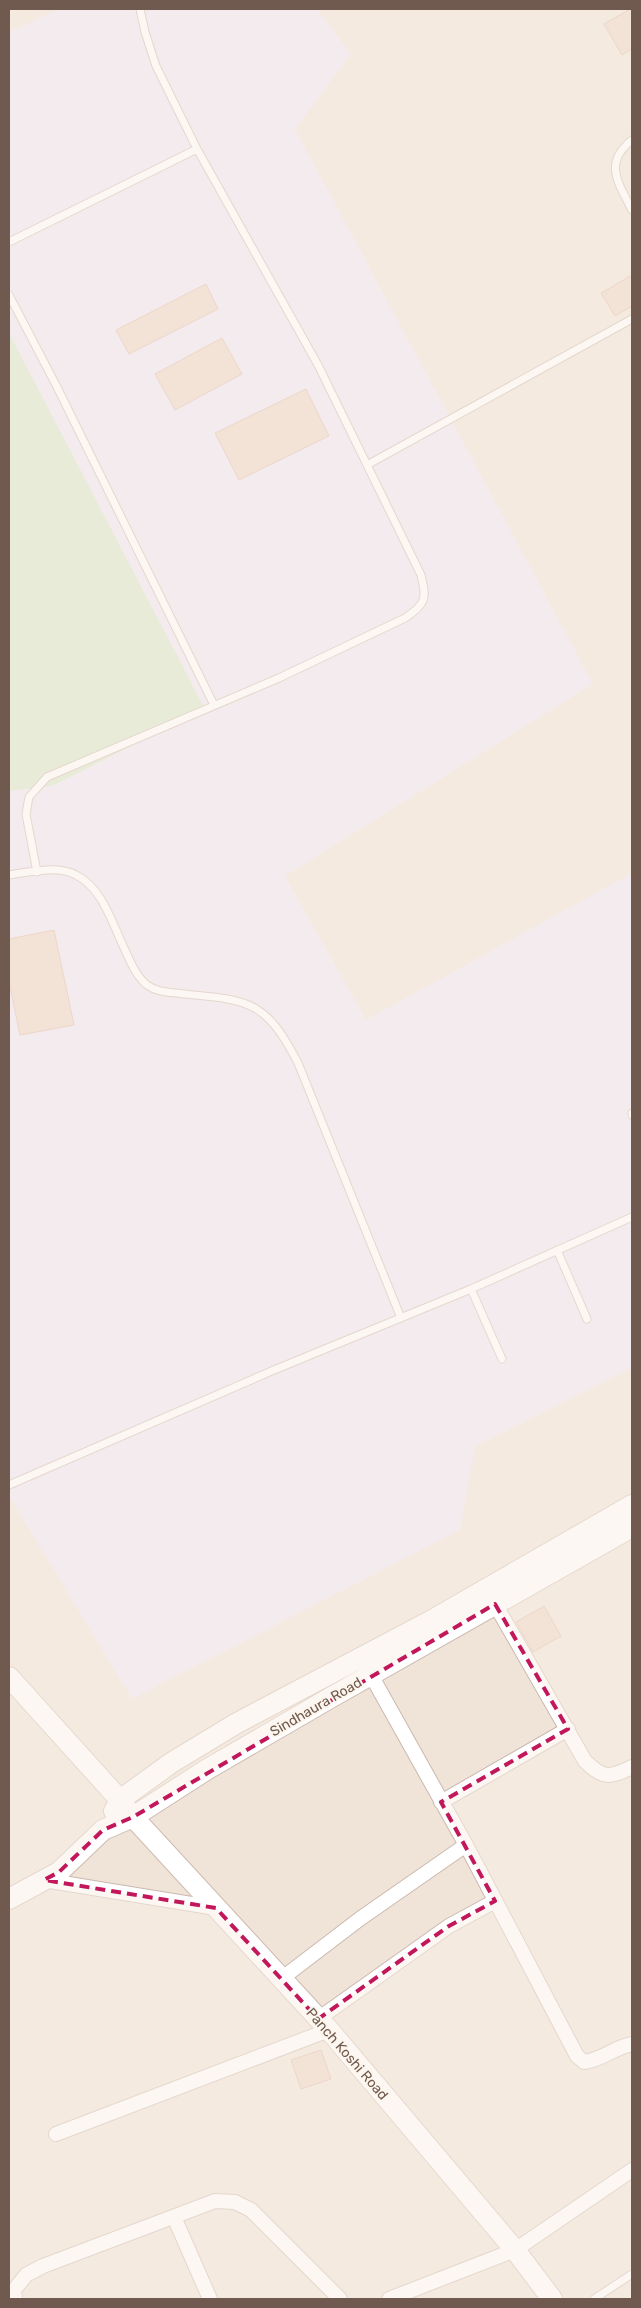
<svg xmlns="http://www.w3.org/2000/svg" width="641" height="2308" font-family="Rubik,sans-serif">
  <style>
    .residential { fill: #f0e3d7 }
    .education { fill: #eee4f6 }
    .green { fill: #d5e5c7 }
    .building { fill: #ebd0c2; stroke: #dcb7a5 }
    .lines { fill: none; stroke-linecap: round; stroke-linejoin: round }
    .lane-casing { stroke: #cab9af; stroke-width: 9 }
    .street-casing { stroke: #cab9af; stroke-width: 16 }
    .secondary-casing { stroke: #cebbb0; stroke-width: 22 }
    .lane { stroke: #fff; stroke-width: 7 }
    .street { stroke: #fff; stroke-width: 14 }
    .secondary { stroke: #fff; stroke-width: 20 }
    .marked { fill: none; stroke: #c2185b; stroke-width: 4; stroke-dasharray: 10 6; stroke-linejoin: round }
    .labels { text-anchor: middle; dominant-baseline: central; stroke-width: 4; stroke-linejoin: round; paint-order: stroke }
    .street-label { font-size: 14px; fill: #70594f; stroke: #fdf6ed }
  </style>
  <rect width="100%" height="100%" fill="#f9f1e7"/>
  <path class="residential" d="M9 9H632V2299H9Z"/>
  <path class="education" d="M59 9H317L351 54 295 129 593 684 285 876 366 1020 632 873V1368L475 1447 460 1530 132 1699 9 1496V32Z"/>
  <path class="green" d="M9 333 205 709 52 786 9 791Z"/>
  <path class="building" d="M630 9H632V49L622 55 604 24Z
    M632 275V306L615 316 601 293Z
    M206 284 218 309 129 354 116 330Z
    M222 338 242 374 175 410 155 374Z
    M306 389 329 436 239 480 215 433Z
    M54 930 74 1025 20 1035 9 982V939Z
    M544 1606 561 1636 533 1652 516 1622Z
    M321 2050 331 2079 301 2089 291 2060Z"/>
  <g class="lines">
    <g class="lane-casing">
      <path id="lane" d="M632 140C603 163 618 182 632 210
        M9 242 197 149
        M9 295 57 387 214 705
        M367 465 632 319
        M37 872 26 814 29 797 47 777 279 678 405 618C426 604 427 599 421 575L318 365 197 149 156 66 145 32 140 9
        M9 875C28 872 58 865 76 875 103 888 113 926 125 950 131 963 136 976 147 985 158 993 171 992 184 994 250 1000 266 1001 298 1063L401 1318
        M632 1113V1115
        M557 1250 587 1319
        M471 1289 502 1359
        M9 1485 274 1370 471 1289 632 1217
        M594 2299 632 2274"/>
    </g>
    <g class="street-casing">
      <path id="street" d="M495 1604 585 1761C603 1779 610 1778 632 1767
        M371 1675 466 1845 577 2056 584 2062C602 2060 615 2047 632 2044
        M441 1802 568 1729
        M44 1880 216 1908
        M281 1979 361 1918 466 1845
        M318 2019 449 1926 495 1901
        M56 2134 329 2030
        M174 2217 210 2299
        M15 2299 14 2290 26 2275 43 2266 215 2201 235 2202 251 2210 340 2299
        M389 2299 515 2250 632 2170"/>
    </g>
    <g class="secondary-casing">
      <path id="secondary" d="M9 1677 120 1800 133 1817 329 2030 515 2250 552 2299
        M114 1811 120 1800 171 1763 237 1723 434 1619 632 1505
        M9 1899 59 1872 103 1830 133 1817 206 1770 330 1698 632 1527"/>
    </g>
    <use href="#lane" class="lane"/>
    <use href="#street" class="street"/>
    <use href="#secondary" class="secondary"/>
  </g>
  <path d="M0 0H641V2308H0ZM495 1604 568 1729 441 1802 495 1901 449 1926 318 2019 216 1908 44 1880 59 1872 103 1830 133 1817Z" fill="#f9f1e7" fill-opacity=".55" fill-rule="evenodd"/>
  <path class="marked" d="M495 1604 568 1729 441 1802 495 1901 449 1926 318 2019 216 1908 44 1880 59 1872 103 1830 133 1817Z"/>
  <g class="labels">
    <g class="street-label">
      <text transform="translate(316 1707) rotate(-30)">Sindhaura Road</text>
      <text transform="translate(347 2054) rotate(49)">Panch Koshi Road</text>
    </g>
  </g>
  <rect width="641" height="2308" fill="none" stroke="#70594f" stroke-width="20"/>
</svg>
